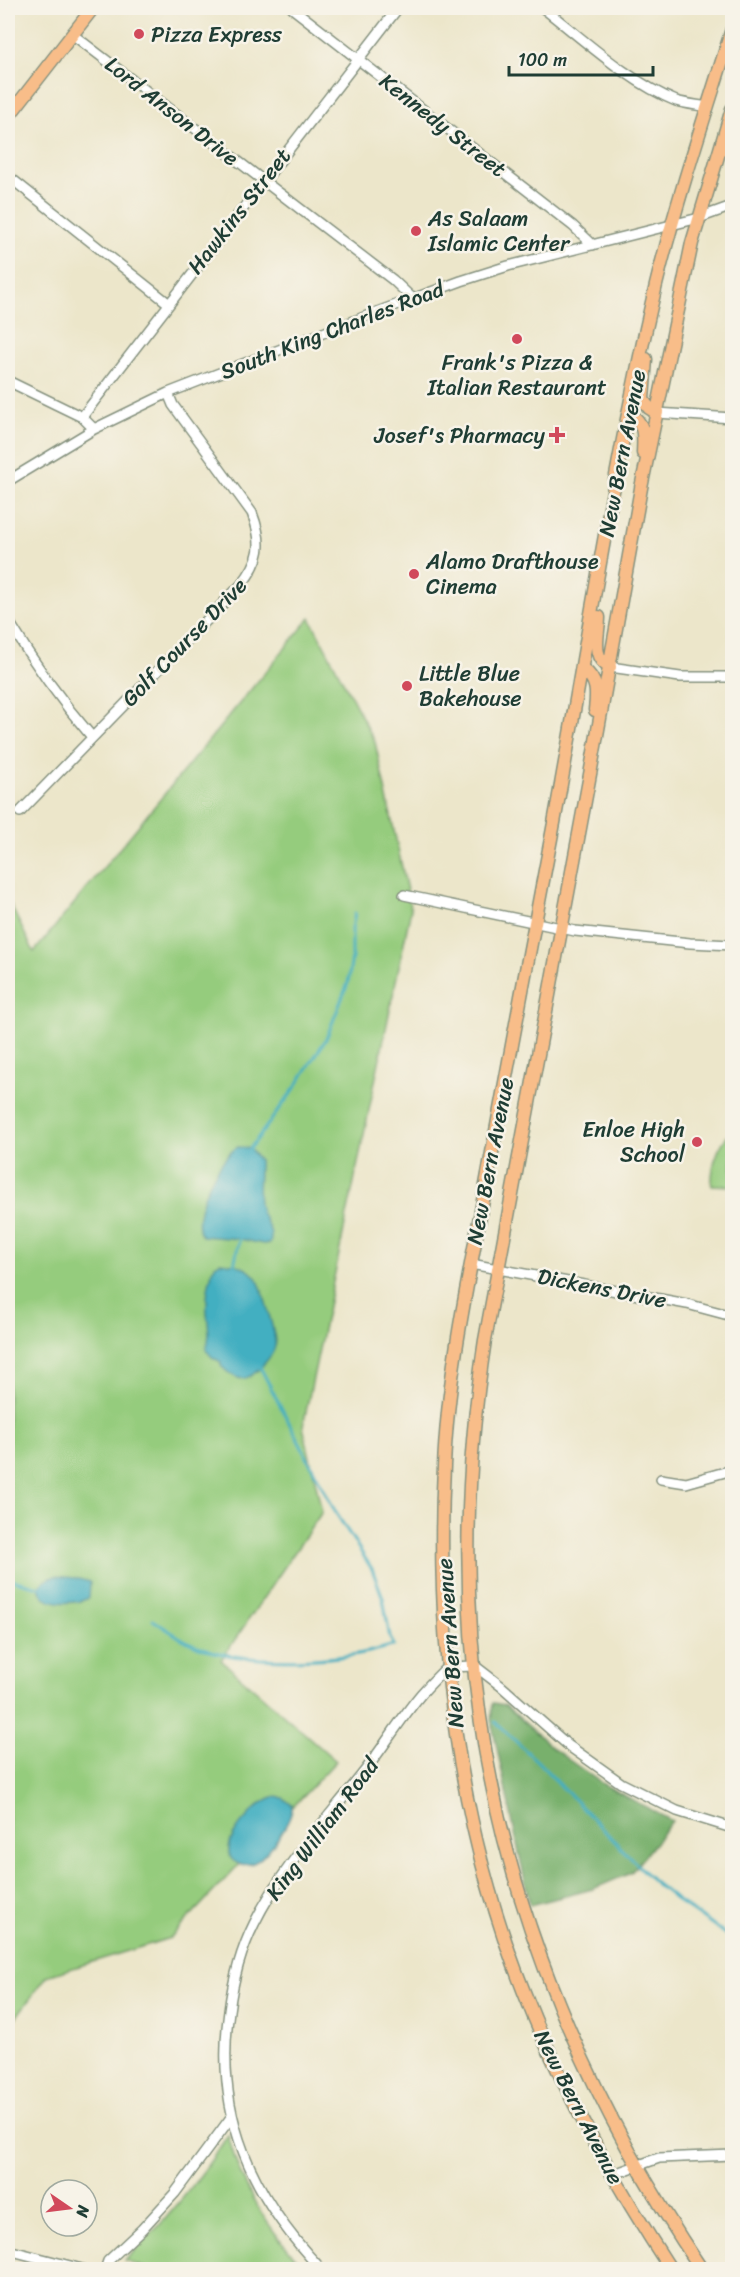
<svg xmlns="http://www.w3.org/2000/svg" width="740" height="2277" font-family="Sriracha,sans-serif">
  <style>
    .green { fill: #95cc7d; stroke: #5a8458; stroke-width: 1.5 }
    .forest { fill: #78b06c; stroke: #4c7650; stroke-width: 1.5 }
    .water { fill: #43afc1; stroke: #31767a; stroke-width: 1.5 }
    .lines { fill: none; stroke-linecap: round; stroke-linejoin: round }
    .stream { stroke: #43afc1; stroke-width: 3 }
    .minor-casing { stroke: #86927f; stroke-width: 12 }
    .major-casing { stroke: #86927f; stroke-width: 15 }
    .minor { stroke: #fff; stroke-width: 9 }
    .major { stroke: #f8bd89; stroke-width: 12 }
    .poi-dot { fill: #d1495b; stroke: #f7f3e8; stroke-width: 2 }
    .labels { text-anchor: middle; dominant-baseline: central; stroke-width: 5; stroke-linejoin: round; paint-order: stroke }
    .poi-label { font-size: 22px; fill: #1f3d34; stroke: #f7f3e8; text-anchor: start }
    .street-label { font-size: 22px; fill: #1f3d34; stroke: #f7f3e8 }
  </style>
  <rect width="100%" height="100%" fill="#f7f3e8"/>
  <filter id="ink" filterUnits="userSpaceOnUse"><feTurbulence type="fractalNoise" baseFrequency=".0167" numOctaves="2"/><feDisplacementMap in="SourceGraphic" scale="12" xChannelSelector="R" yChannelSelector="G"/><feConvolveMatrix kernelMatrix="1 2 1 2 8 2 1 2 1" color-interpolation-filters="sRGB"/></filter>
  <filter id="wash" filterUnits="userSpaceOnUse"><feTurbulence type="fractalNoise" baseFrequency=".008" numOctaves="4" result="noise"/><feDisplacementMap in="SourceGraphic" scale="24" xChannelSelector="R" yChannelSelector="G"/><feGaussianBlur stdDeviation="1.35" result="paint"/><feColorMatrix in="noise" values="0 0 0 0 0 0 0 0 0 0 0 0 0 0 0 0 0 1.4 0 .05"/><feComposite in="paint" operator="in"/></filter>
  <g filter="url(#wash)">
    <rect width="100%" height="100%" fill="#ece6ca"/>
    <path class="green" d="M310 618 375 742 411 909 303 1426 322 1512 221 1660 336 1761 170 1938 47 1976 8 2028V900L34 952Z
      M732 1131V1186L712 1185C711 1165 718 1145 732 1131Z
      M228 2135C241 2187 269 2232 307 2269L152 2270 124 2261C165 2223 198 2182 228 2135Z"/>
    <path class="forest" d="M493 1703 505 1705 555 1750 603 1784 672 1821 631 1873 593 1889 530 1905 491 1720Z"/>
    <path class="water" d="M238 1147 249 1148 259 1160C260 1175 256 1193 260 1208 263 1221 275 1230 270 1243L263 1244 240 1239 202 1236C188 1218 219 1156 238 1147Z
      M220 1262C257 1265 260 1280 269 1314 271 1323 276 1336 275 1346 274 1354 268 1359 263 1365 247 1383 238 1383 221 1366V1362L212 1357 206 1350C211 1333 208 1329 207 1312 206 1296 209 1279 215 1265Z
      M55 1576 75 1578 90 1582 89 1598C75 1604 42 1607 39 1587L43 1582Z
      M273 1797 283 1798 292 1805C294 1819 269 1853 257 1861 252 1864 245 1865 239 1864 237 1863 232 1860 231 1858 220 1840 257 1802 273 1797Z"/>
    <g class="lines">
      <path class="stream" d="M249 1150 295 1088 326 1039 348 983 352 957V929L355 913
        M234 1265 240 1237
        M8 1579 39 1587
        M153 1620C167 1629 181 1640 197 1646 248 1667 343 1662 394 1645L390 1638 383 1598 372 1569 336 1513 259 1365
        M495 1722 537 1761 652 1880 675 1899 732 1939"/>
    </g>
  </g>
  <g filter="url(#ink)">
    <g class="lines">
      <g class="minor-casing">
        <path id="minor" d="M292 8 573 226 593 245
          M543 8C582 38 630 83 676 101 686 104 698 105 708 107
          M72 34 393 280 413 299
          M8 176 168 303
          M8 381 82 417 94 429
          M657 413 732 418
          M82 417 398 8
          M8 481 94 429 168 393 377 312 461 281 508 266 699 218 732 206
          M8 620C33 662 60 700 92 737
          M610 667 680 677H732
          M20 812 241 585C261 560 264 544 252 513L173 405 168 393
          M404 895 575 931 690 943 732 945
          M471 1264 687 1304 732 1316
          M661 1479 686 1483 732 1470
          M611 2175 659 2158 732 2155
          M8 2250 86 2270
          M105 2270 108 2261 142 2229 175 2193 232 2116
          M322 2270C251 2196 214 2114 229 2011 233 1980 240 1952 254 1924 281 1869 323 1824 360 1777 382 1750 400 1719 422 1693 430 1684 439 1675 447 1667L475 1666 501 1686 569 1746 621 1783 677 1811 732 1828"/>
      </g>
      <g class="major-casing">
        <path id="major" d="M8 117 93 8
          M646 359 643 400 649 408 657 413
          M629 413C645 424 644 434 643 453
          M599 617C599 635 590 658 610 667
          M583 669C598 680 597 693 595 710
          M671 2270C613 2181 562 2090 524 1992 458 1826 435 1644 444 1466 448 1373 468 1281 485 1190 508 1068 530 945 554 823 587 644 614 463 656 285 677 199 706 113 732 29
          M702 2270C590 2104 508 1916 480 1717 462 1593 466 1464 485 1340L591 769 641 488 692 243 732 109"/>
      </g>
      <use href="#minor" class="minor"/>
      <use href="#major" class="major"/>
    </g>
  </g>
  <g class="poi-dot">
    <circle cx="139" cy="34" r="6"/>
    <circle cx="416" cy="231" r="6"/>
    <circle cx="517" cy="339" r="6"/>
    <path d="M554 426h6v6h6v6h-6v6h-6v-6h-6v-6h6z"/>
    <circle cx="414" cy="574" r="6"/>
    <circle cx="407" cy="686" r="6"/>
    <circle cx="697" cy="1142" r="6"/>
  </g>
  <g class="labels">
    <g class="poi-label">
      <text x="151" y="34">Pizza Express</text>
      <text x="428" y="218">As Salaam<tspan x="428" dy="25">Islamic Center</tspan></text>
      <text x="517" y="362" text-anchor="middle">Frank's Pizza &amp;<tspan x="517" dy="25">Italian Restaurant</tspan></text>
      <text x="545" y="435" text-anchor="end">Josef's Pharmacy</text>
      <text x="426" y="561">Alamo Drafthouse<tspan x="426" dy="25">Cinema</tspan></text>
      <text x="419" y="673">Little Blue<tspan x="419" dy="25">Bakehouse</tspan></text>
      <text x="685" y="1129" text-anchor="end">Enloe High<tspan x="685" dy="25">School</tspan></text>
    </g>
    <g class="street-label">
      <text transform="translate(172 111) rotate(38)">Lord Anson Drive</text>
      <text transform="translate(443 125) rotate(38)">Kennedy Street</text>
      <text transform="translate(239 211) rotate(-52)">Hawkins Street</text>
      <text transform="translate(332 330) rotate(-21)">South King Charles Road</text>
      <text transform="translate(622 453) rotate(-79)">New Bern Avenue</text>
      <text transform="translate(184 642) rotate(-46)">Golf Course Drive</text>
      <text transform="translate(490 1161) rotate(-79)">New Bern Avenue</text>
      <text transform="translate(602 1288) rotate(11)">Dickens Drive</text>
      <text transform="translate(450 1643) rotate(-94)">New Bern Avenue</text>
      <text transform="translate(322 1829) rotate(-53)">King William Road</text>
      <text transform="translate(579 2107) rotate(63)">New Bern Avenue</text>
    </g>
  </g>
  <rect width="740" height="2277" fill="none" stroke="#f7f3e8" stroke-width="30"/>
  <g transform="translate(69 2208) rotate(104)"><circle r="28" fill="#f7f3e8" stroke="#a1aaa0" stroke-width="1.5"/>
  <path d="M0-4.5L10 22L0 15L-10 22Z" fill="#d1495b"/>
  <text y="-9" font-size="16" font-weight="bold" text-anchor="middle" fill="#1f3d34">N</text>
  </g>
  <path d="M509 66v9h144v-9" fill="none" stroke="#1f3d34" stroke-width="3"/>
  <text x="518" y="66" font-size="18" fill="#1f3d34" stroke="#f7f3e8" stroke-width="4.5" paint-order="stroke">100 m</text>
</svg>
